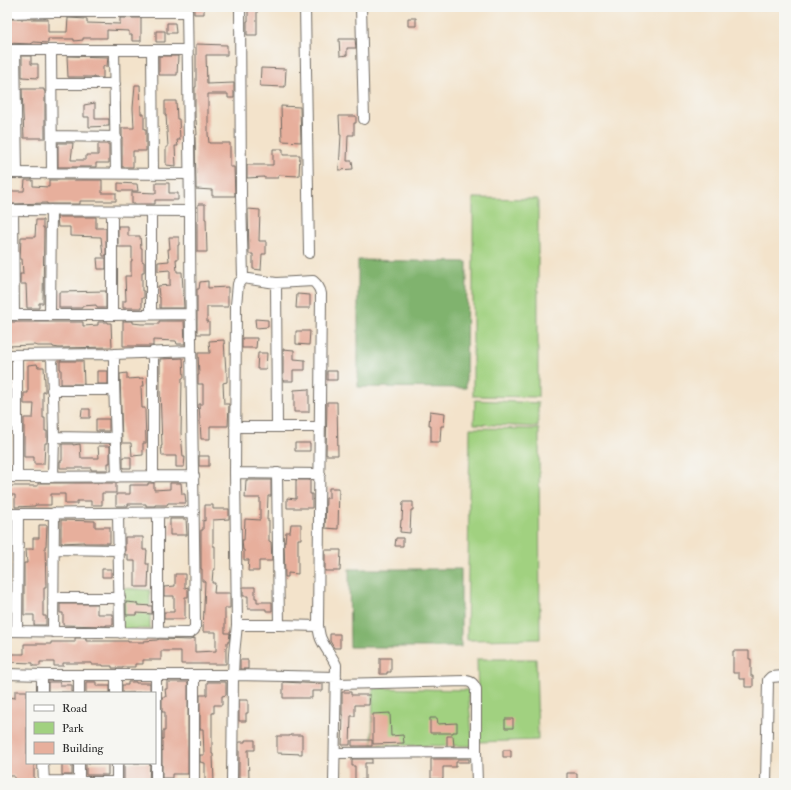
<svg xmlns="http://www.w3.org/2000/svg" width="791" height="790" font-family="'IM FELL Double Pica',serif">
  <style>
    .green { fill: #a1d180; stroke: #667e56 }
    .forest { fill: #80b36e; stroke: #566f4c }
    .building { fill: #e7af9c }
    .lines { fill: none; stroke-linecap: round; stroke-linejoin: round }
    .minor-casing { stroke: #716b63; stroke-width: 12 }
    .minor { stroke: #fff; stroke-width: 10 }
  </style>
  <rect width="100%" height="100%" fill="#f6f6f2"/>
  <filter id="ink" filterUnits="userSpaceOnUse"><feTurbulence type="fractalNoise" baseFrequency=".025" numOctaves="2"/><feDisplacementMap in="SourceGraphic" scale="8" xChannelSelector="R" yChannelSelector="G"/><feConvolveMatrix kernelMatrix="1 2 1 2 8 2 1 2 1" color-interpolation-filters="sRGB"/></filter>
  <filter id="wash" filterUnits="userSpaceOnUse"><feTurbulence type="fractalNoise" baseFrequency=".012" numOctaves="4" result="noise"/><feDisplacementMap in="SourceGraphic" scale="16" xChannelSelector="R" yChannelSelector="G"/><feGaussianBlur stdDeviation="0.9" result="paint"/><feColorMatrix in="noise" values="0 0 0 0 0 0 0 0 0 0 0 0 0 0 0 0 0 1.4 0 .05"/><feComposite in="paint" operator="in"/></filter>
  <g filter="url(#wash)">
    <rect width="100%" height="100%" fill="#f3e3cb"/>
    <path class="green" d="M473 198 538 199V397L473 396Z
      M475 400 538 403V427L474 424Z
      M470 428 539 429 540 639 467 640Z
      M122 588 150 590V629H122Z
      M477 659H536L538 740 479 742Z
      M373 688 468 690 473 746 372 745Z"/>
    <path class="forest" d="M358 260 467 262 466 388 358 387Z
      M349 569H461V647H350Z"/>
    <g id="blocks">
      <path class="building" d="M194 7H204V14H194Z
        M248 7H257V35H247V21H248Z
        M68 18 87 19V23L120 24V18H141V41H132V35H129V31L107 30V38H83V40L74 41V39H48V43L34 42 31 44 7 43V19H48V32H67Z
        M408 18H416V26H408Z
        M167 23H175L176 33H167Z
        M156 31H165V42H156Z
        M339 39H355L356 48H347V55L340 56Z
        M196 44 227 45V55H206L207 84 234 83V98H228V94H208V134L209 143H230V167H234L235 196H212V190L196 189 195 135H197L196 120H195V87H196Z
        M22 56H31V64H38V78L22 77Z
        M67 56 108 57 107 66H103V78H94V77H68Z
        M159 56H178L177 75H159Z
        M261 68 286 69 285 87 260 86Z
        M135 85H140L141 114H144V129H146V151H133V167H122V128H134L133 108Z
        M22 89H44V91H45V138H24Z
        M165 101H176L177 119H179L180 140H177L178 146H175L176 166 166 165V147H168L166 115H165Z
        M95 103V119H109V126L89 127V117H84V105Z
        M281 106 300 107 301 142 282 141Z
        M339 116H356V123H354V135H348L347 161H352L353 169 339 170 341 135H340Z
        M58 143H73L71 160H86V155H98V144H109V163H96V167H58Z
        M273 149H283V155H300L299 176 278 175V178H264V177L247 178V165H273Z
        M25 180H33V186L49 187V180H102V193H116V201H80V204H47V203L11 204V191H24Z
        M118 183 137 184 138 191H118Z
        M156 183H169V193H178V200H155V204H132V192L156 193Z
        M198 204H205V219H206L207 252H197V220H198Z
        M248 209 260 210 259 241H266V254H262L261 270 253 269V254H249Z
        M57 217H96V228H106V256H103L101 237 70 236V227H58Z
        M36 220H43V228H44L43 303H39V308H27L26 284H20V274H23L22 259H20L21 237H35Z
        M118 226H128V236H140L141 248H142V261L144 262V272H142V291H144V298H142V308H123V301H126L125 276H131V261H132V247H118Z
        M169 237H179V245H178V259H176L177 272H182L184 308H160V297H159L158 286 170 285V270L158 271V262L169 261 168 249H170Z
        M97 258H106V269H98Z
        M208 281V288L228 287V307H207V322H209V334H197V289H199L200 282Z
        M106 291V308H97L96 305 82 306V308H59V292Z
        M297 294 310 295V308H296Z
        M255 319 268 320V327L256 328Z
        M123 321H133V323L141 324H159V321H184L185 344H177L176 341 153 340V346H123Z
        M9 322H83V326L98 325V322H108V323H111L112 347 59 348 53 347V346H38L34 345 7 346V335H9Z
        M296 331H310L309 345 296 344Z
        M242 338H257L256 348H242Z
        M224 340 226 372H227V382L223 383 224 404H229L228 426H210V439H201L199 404H203V384H198V375H199L198 353H210L209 341Z
        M283 349 294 350V359L305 360V370H293V381H283Z
        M258 353H267L266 369H257Z
        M183 358 184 378H182L181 433 183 457H185L184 467H176V456H162L161 446H162L160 390V359Z
        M60 361H83L84 384H61V369H60Z
        M37 364 38 367H44L45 382V392H43V418H45V431H47V443H45L44 464H34V457H24V418H33L34 404H24V393H28V365Z
        M97 371H108V384H97Z
        M327 371H337V380H327Z
        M127 373V379L143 378 144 386H141L142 408H145L146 443H143V455L132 456 131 443H122L120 374Z
        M309 389V412H294V390Z
        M327 402H337L338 455H326Z
        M82 409H90V418H81Z
        M430 411 445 413 444 426H441L440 442H431V425H429Z
        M96 419H109V431H96Z
        M295 443H310V451H295Z
        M62 444H73V445L80 444 81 458H99L98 446H110V463H108V470H91V468H60V461H62Z
        M199 456H209V466H199Z
        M123 457H131V468H123Z
        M246 480H271V496H268L267 520H269V541L271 542 272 561H259V571H248L249 560H244V550H243L242 540H244L245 519 260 520V498H245Z
        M296 480H310V494H312V508H287V498L296 499Z
        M38 483H116V493H102V505H91V501H77V504H65V494H51V505H35V506L15 507V495H7V486H38Z
        M148 483H154V490L170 489V483H181L182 494H185L186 503H168L167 505H155V506H146V504H128V506H116V494H130V485H148Z
        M329 488H339L338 529 325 528 326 498H329Z
        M403 502H413V510H411L410 533 400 532 401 520H402Z
        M205 505H213V509H229V519L213 520V546H215V570H213L212 583H215L214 593H230V608H225V633H230L229 642H227V647H226V664H181V651H161V660H143V664H135V667H123V668H112V666H103V665H92V663H63V666H54V662H40V666H33V663L7 662V654H24V644H51V642H75V638H86V641H128V642H144V641L157 640 159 639 190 640 195 638V652L216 651V632H203L205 581H202V569H201V530H203V520L205 521Z
        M170 519H186L187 535H170Z
        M61 520 95 521V527H110V543H84V542L61 543Z
        M291 524H301V539H298V574L288 573V577H285L284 542H285L286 532H290Z
        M39 525H47L46 546H45L46 588H44V601H43V616H46V625H34V615H24V563H27L26 549H33V538H39Z
        M125 537H143V550H147L146 564H149L148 587H135V561H128V555H125Z
        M396 538H403V546H395Z
        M325 550H341L340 571H325Z
        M102 569H111V577H102Z
        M175 574H185V588L188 587V597H185V619H164V612H174V596H164V587L175 586Z
        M243 587H255V598H257V602H272V611H266V609H248V596H243Z
        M126 602 137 603V605L152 606V614L137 613V615H126Z
        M60 604H97V614H113V625H106V626L63 625V613H60Z
        M330 634H340V648H334L330 641Z
        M733 651H749V659H751V676H753V687H745V679H739V673H733Z
        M380 658H391V672H387V674H380Z
        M240 660H248V669H240Z
        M48 682H60V685H72V692H60V693H48Z
        M86 682H96V686H110V693H86Z
        M128 682H136V683H150V692L122 693V685H128Z
        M167 682H188V774H172V778H162V739H163V731H165V712H162V697H166L165 689H167Z
        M207 682H226V695L222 696V705H214V713H212V754H213L214 783H205V763L200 762V755H204L203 729H200V695H207Z
        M283 682 323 684V691H312V698H283Z
        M15 691H27V763H34V783H14V776H7V756H9V736H8V697L15 698Z
        M342 692H351V695H370L369 705H355V716H351L350 745H342L343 715H342Z
        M239 700H248V713H246V721H239Z
        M390 713 391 736 403 735 404 743 373 744V714Z
        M430 718H437L438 724 457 723V732H453V733H430Z
        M505 719H513V728H505Z
        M290 735H302V754L277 753V736H290Z
        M447 736H453L454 746H447Z
        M245 740H255V750H248L249 779H239V742H245Z
        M352 740H372V746H352Z
        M503 750H511V757H503Z
        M352 759H372V763H365V780H355V766H352Z
        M431 759H469V762H456V767H443V779H431Z
        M62 763H70V765H72V775H62Z
        M86 763H108V775H86Z
        M124 763H150L149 783H124Z
        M567 773H577V783H569V780H567Z"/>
    </g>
  </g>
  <g filter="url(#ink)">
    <use href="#blocks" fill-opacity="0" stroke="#716b63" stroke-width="1"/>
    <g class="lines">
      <g class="minor-casing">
        <path id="minor" d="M305 7 309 253
          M361 7 364 119
          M7 13 52 12H187
          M7 50H187
          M15 50 17 173
          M51 50 52 173
          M114 50 116 173
          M152 50 153 173
          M52 84H115
          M52 136 116 137
          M7 173 189 174
          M7 210 190 211 187 7
          M13 210 14 315
          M243 278 276 283 313 281C318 285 320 288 321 294L318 626C319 630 319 635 321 639 325 648 332 656 336 665L334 783
          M276 283 277 427
          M151 314V211
          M7 315H112L190 314
          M50 315 51 210
          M112 315V211
          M153 352V477
          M114 354V381L117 477
          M7 355 114 354 191 351
          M52 355 54 437 53 477
          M52 390H114
          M235 427H320
          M54 437 115 438
          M235 473 320 474
          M277 473 279 625
          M7 477 194 476
          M17 477V355
          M7 514 194 512
          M118 514 120 633
          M54 549 119 550
          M53 598H120
          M237 625H279L318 626
          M7 631 190 633 194 630 195 627C194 489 190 350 190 211
          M17 631 18 514
          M53 632 54 513
          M158 633V513
          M7 674 42 675H233L234 654 237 625 235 473 236 305 238 284 243 278 241 195 240 7
          M42 675V693
          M116 675V693
          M156 675V783
          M79 676V693
          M336 684 466 681C472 682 473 683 476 689V752
          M335 753 476 752 477 783
          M43 763 44 783
          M79 763V781
          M117 763V783
          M44 781 117 782
          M232 782 233 675 336 677
          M194 783V676
          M766 783 768 680 771 677 784 676"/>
      </g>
      <use href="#minor" class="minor"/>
    </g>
  </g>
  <rect width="791" height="790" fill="none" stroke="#f6f6f2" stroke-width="24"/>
  <rect x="26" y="692" width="130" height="72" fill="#f6f6f2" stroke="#a5a5a2"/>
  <rect x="34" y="705" width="20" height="6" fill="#ffffff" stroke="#a5a5a2"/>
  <text x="62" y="712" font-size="12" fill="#2b2b2b">Road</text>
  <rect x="34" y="722" width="20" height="12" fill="#a1d180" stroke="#a5a5a2"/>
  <text x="62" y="732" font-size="12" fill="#2b2b2b">Park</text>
  <rect x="34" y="742" width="20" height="12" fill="#e7af9c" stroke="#a5a5a2"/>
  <text x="62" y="752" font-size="12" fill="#2b2b2b">Building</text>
</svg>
